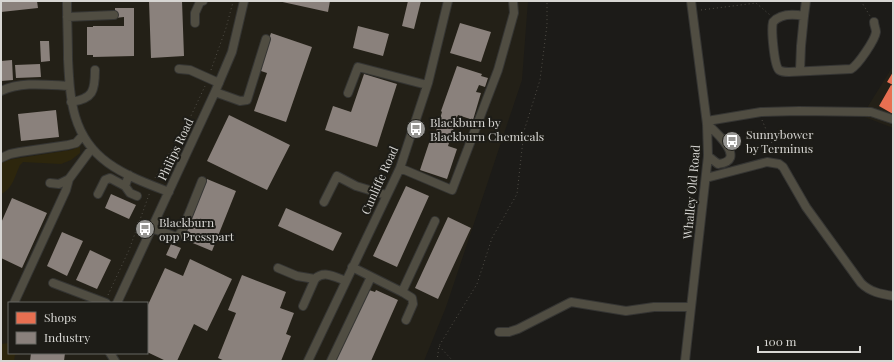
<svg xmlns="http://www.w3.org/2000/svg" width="894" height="362" font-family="'Playfair Display',serif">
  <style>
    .built { fill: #232017; fill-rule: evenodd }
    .green { fill: #2d260d }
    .shops { fill: #e76f51 }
    .industry { fill: #8a817c }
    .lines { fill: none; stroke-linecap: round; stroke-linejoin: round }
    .minor-casing { stroke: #353533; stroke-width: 10 }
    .path { stroke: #4f4c45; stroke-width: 1; stroke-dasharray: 1 3; stroke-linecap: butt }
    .minor { stroke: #504d42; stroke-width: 8 }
    .labels { text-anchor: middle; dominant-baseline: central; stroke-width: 4; stroke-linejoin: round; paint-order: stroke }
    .poi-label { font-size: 12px; fill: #d7d6d3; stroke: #1d1c17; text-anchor: start }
    .street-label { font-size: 12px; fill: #d7d6d3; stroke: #1d1c17 }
  </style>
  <rect width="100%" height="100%" fill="#1c1b18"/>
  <path class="built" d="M1 1H528L522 80 446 307 424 361H1ZM9 303H147V353H9Z
    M893 66V128L862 116Z"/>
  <path class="green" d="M80 143V153L71 160 61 164 23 162 20 165C15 175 13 189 1 194V161L71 150 74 149Z
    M9 343V353H26L15 355 14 361H1V344Z"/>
  <path class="shops" d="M893 72V85L887 82Z
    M891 85 893 86V114L879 106Z"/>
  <path class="industry" d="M1 1H37L38 8 1 12Z
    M149 1H182L184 56 151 58Z
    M278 1H330L328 12Z
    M408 1H421L414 29 402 26Z
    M115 8H134V56L93 57V55H87V27H93V26H124V17L115 18Z
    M460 23 491 32 481 62 450 53Z
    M358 26 389 34 383 56 353 48Z
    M271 33 312 47 286 122 254 111 267 73 258 70Z
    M40 41H49L50 61 41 62Z
    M12 60 13 80 1 81V61Z
    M40 64 41 77 16 78 15 65Z
    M457 66 482 74 481 76 488 78 485 87 479 85 476 92 481 93 473 120 458 115 448 146 457 149 447 179 420 170 430 140 433 141 442 112 441 111Z
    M364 74 397 84 377 147 325 130 333 106 351 112Z
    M56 110 59 137 21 141 18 114Z
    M229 115 290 145 267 190 207 161Z
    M207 179 236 191 212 251 183 239Z
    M406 186 429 196 397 267 373 256Z
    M111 194 136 205 129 219 105 208Z
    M12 198 47 213 22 268 1 258V223Z
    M286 208 342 233 333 251 278 226Z
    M448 217 471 228 438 299 415 288Z
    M62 232 83 241 67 276 47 266Z
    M171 244 181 248 176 259 166 255Z
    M90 250 111 260 97 289 76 280Z
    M190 259 232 279 207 331 194 324 177 361H166L147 352V307L165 268 183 276Z
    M242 275 286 292 280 308 294 313 286 334 291 336 281 361H225L218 358 236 313 228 310Z
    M369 290 375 292 376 290 398 300 371 361H335Z
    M31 353H65L64 361H30Z"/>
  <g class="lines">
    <g class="minor-casing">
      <path id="minor" d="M67 1C67 20 68 40 68 59 70 100 72 137 108 163 126 176 148 184 169 192
        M806 1 804 16C794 14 781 13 773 22 771 29 774 65 779 70 782 72 785 72 789 72L851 69C858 65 875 40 876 32 876 29 874 25 874 22
        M67 17 114 15
        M195 23V13L200 2 203 1
        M179 69 190 70 219 83
        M800 71 801 46 804 16
        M1 91C21 81 48 85 69 86
        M215 92 240 101 247 100 266 39
        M348 93 358 67 427 85
        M71 102C93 99 95 91 95 70
        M707 121 761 112 799 111 871 112 892 119
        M707 124C716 132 748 161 718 164L708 156
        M1 158 10 154 20 152 68 145 76 143 83 135
        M400 168 452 190 498 70 514 13 513 1
        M706 178 767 162 779 164 783 167 806 207 861 283C870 292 881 294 893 296
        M50 183 59 184 69 179
        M125 186 130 193 137 196
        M98 194 105 180 110 178 125 186 129 175
        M324 202 337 176 356 186 386 195
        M151 228 177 237 182 231 202 181
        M352 267 404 293 412 298 413 304 406 320
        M278 268 297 276 315 279
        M53 283 106 303
        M402 292 435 221
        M14 303 66 190 69 179 92 148
        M117 303 215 92 232 52 244 1
        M303 306 315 279C324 270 335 277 346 281
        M499 332H509L518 329 571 302 626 311 654 307H691
        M110 353 115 361
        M308 361 400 168 428 83 448 1
        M331 361 371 277
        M685 361 708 156 707 124 691 1"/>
    </g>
    <path class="path" d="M861 1 870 16
      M701 10 756 3 770 15
      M211 70 226 28 233 2
      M762 120 777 155
      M155 178 190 118 205 86
      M108 295 129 250 150 192
      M439 346 453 361
      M437 361 439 346 477 284 492 238 517 194 524 131 540 80 547 25V1"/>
    <use href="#minor" class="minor"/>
  </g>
  <defs>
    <g id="bus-disc" transform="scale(1)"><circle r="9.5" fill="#969592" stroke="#1d1c17"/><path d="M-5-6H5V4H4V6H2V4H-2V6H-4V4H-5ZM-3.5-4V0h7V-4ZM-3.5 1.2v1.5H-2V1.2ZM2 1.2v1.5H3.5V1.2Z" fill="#fff"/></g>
  </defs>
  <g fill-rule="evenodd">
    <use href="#bus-disc" x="416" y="129"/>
    <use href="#bus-disc" x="732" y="141"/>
    <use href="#bus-disc" x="145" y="229"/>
  </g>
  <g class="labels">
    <g class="poi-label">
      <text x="430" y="122">Blackburn by<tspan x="430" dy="14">Blackburn Chemicals</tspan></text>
      <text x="746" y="134">Sunnybower<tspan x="746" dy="14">by Terminus</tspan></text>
      <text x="159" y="222">Blackburn<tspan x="159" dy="14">opp Presspart</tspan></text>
    </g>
    <g class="street-label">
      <text transform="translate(175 149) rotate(-65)">Philips Road</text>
      <text transform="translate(379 180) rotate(-66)">Cunliffe Road</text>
      <text transform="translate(691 192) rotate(-85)">Whalley Old Road</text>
    </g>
  </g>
  <rect width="894" height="362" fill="none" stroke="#d7d6d3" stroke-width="4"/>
  <rect x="8" y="302" width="140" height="52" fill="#1d1c17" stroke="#676662"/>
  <rect x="16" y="312" width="20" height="12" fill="#e76f51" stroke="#676662"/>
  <text x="44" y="322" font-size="12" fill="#d7d6d3">Shops</text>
  <rect x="16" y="332" width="20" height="12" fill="#8a817c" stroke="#676662"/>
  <text x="44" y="342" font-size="12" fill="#d7d6d3">Industry</text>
  <path d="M758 346v6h102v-6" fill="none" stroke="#d7d6d3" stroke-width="2"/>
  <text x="764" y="346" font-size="12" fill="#d7d6d3" stroke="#1d1c17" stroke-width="3" paint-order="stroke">100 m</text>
</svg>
